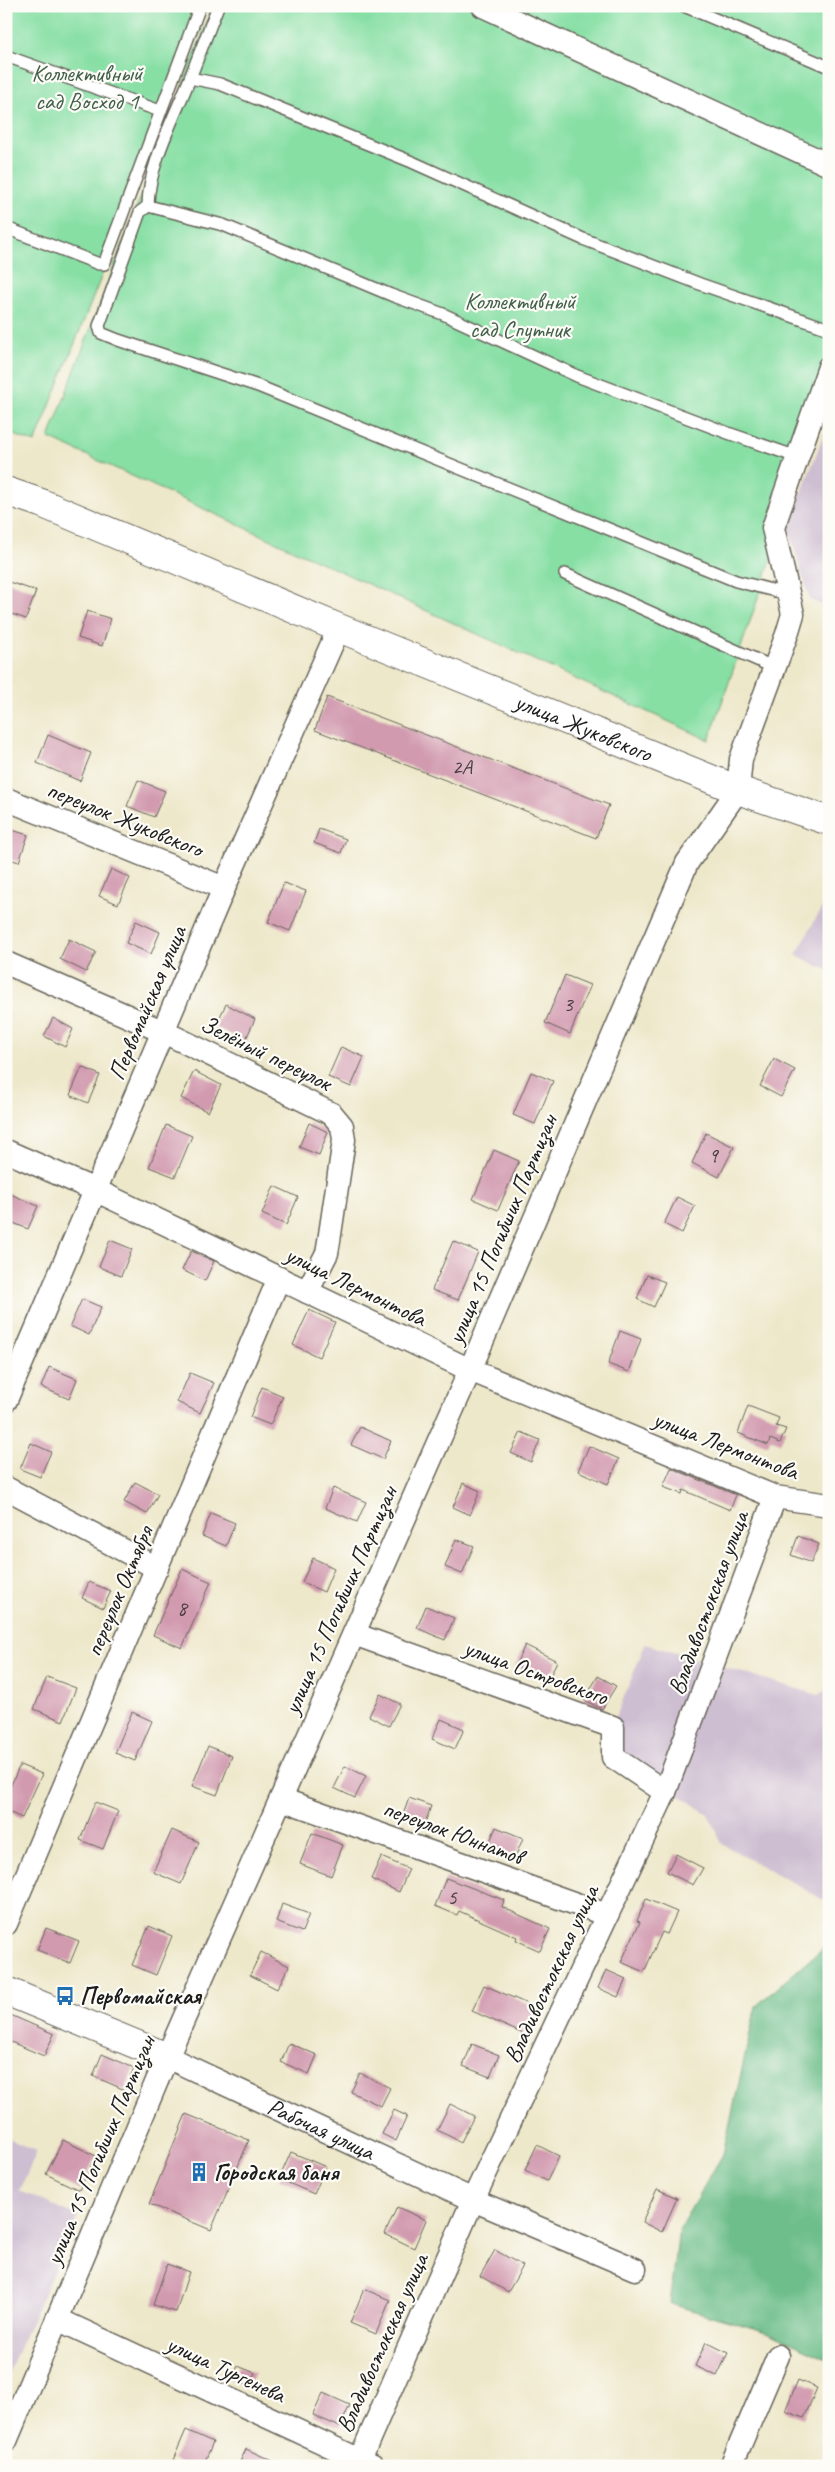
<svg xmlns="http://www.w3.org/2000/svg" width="835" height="2472" font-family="Caveat,sans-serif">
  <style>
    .industrial { fill: #cebed1 }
    .green { fill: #87dfa4; stroke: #527e60 }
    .forest { fill: #6dbe8a; stroke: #446d53 }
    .building { fill: #d19aaf }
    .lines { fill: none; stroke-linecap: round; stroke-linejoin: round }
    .service-casing { stroke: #666359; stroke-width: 14 }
    .minor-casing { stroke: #666359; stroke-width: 25 }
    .tertiary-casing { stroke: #666359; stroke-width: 30 }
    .service { stroke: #fff; stroke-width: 11 }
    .minor { stroke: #fff; stroke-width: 22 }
    .tertiary { stroke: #fff; stroke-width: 28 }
    .labels { text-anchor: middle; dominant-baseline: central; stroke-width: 4.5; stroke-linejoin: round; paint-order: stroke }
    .number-label { font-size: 21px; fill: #493c41 }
    .park-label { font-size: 24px; fill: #41604c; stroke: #fdfcf7 }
    .street-label { font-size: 24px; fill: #1c1c1c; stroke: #fdfcf7 }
    .poi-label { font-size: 24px; font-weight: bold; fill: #1c1c1c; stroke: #fdfcf7; text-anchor: start }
  </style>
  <rect width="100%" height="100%" fill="#fdfcf7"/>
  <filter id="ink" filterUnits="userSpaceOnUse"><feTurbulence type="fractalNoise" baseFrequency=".02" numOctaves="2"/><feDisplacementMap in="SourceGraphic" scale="10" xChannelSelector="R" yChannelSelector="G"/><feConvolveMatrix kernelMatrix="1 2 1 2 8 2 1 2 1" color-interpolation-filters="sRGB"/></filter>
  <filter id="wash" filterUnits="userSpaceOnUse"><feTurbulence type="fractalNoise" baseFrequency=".0096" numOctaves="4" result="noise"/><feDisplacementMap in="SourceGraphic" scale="20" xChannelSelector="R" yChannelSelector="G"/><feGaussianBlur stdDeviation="1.12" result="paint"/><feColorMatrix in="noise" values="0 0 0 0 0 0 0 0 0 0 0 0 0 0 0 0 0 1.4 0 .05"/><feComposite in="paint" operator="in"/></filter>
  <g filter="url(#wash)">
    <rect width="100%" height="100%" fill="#eee8cb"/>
    <path class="industrial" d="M829 421V608L810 600 788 528Z
      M829 894V971L796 955Z
      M645 1644 818 1695 829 1688V1903L722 1844 708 1814 620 1757 614 1722Z
      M6 2138 37 2151 20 2191 78 2216 6 2378Z"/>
    <path class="green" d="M6 6H203L106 265 35 443 6 432Z
      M213 6H829V392L709 740 49 438Z"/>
    <path class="forest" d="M829 1934V2360L767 2332 670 2304 679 2229 723 2154 756 2006 823 1948Z"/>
    <g id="blocks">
      <path class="building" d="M6 581 36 591 26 619 6 612Z
        M87 611 111 619 102 646 78 638Z
        M327 697 609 805 596 838 315 730Z
        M48 735 91 753 80 781 37 763Z
        M138 780 165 791 154 817 127 806Z
        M6 828 28 835 19 862 6 858Z
        M319 829 346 839 341 853 314 843Z
        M111 869 130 878 118 904 99 896Z
        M284 883 306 891 290 931 268 922Z
        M136 921 160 932 151 954 126 943Z
        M69 939 96 952 86 972 60 959Z
        M565 975 590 985 570 1034 545 1023Z
        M226 1004 255 1019 245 1041 215 1027Z
        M53 1018 73 1029 65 1047 44 1036Z
        M341 1047 364 1057 351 1087 328 1077Z
        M774 1059 795 1070 781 1097 760 1086Z
        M82 1067 100 1075 88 1103 70 1095Z
        M194 1071 221 1085 208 1112 181 1098Z
        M531 1072 553 1081 535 1124 513 1115Z
        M309 1123 328 1132 319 1155 299 1147Z
        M166 1125 192 1136 175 1177 149 1167Z
        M706 1133 734 1147 719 1177 692 1163Z
        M494 1150 519 1161 498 1210 473 1199Z
        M274 1186 298 1197 286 1225 262 1214Z
        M6 1192 38 1206 28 1229 6 1220Z
        M677 1197 695 1206 682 1233 664 1224Z
        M110 1240 132 1249 121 1276 99 1267Z
        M453 1241 478 1252 458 1300 432 1290Z
        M191 1251 214 1261 205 1281 182 1270Z
        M647 1275 665 1282 654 1307 637 1299Z
        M82 1299 101 1307 89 1335 70 1326Z
        M309 1310 335 1322 319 1357 293 1345Z
        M620 1331 641 1339 629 1372 608 1364Z
        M49 1367 77 1379 69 1399 41 1387Z
        M190 1373 214 1383 200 1413 177 1402Z
        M262 1387 283 1396 270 1425 250 1417Z
        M748 1406 779 1418 776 1426 786 1429 780 1443 770 1439 768 1445 738 1433Z
        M360 1427 391 1441 383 1459 351 1445Z
        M521 1432 540 1440 531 1462 511 1453Z
        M31 1443 51 1452 40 1477 20 1469Z
        M589 1446 619 1459 608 1484 578 1471Z
        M671 1468 736 1495 730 1510 683 1490 682 1494 663 1487Z
        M135 1482 158 1494 147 1514 124 1502Z
        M463 1483 480 1491 470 1515 453 1507Z
        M333 1488 366 1502 357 1522 325 1508Z
        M211 1513 235 1523 226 1546 202 1536Z
        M798 1536 819 1544 811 1563 791 1555Z
        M456 1539 474 1546 462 1574 445 1567Z
        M313 1558 334 1568 324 1592 302 1582Z
        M182 1569 211 1582 182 1648 153 1635Z
        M89 1582 111 1591 103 1608 82 1598Z
        M426 1606 454 1618 445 1640 417 1628Z
        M525 1645 557 1661 548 1681 515 1666Z
        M598 1676 616 1686 602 1709 584 1700Z
        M47 1677 76 1688 63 1721 34 1709Z
        M380 1694 400 1704 389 1726 369 1716Z
        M132 1712 152 1721 135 1761 115 1753Z
        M441 1719 464 1729 455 1749 432 1739Z
        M208 1746 232 1756 217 1795 192 1786Z
        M20 1765 42 1774 22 1818 6 1811V1796Z
        M345 1766 366 1776 355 1798 334 1788Z
        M409 1798 431 1806 425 1823 403 1815Z
        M95 1802 118 1811 103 1849 80 1840Z
        M496 1827 523 1838 514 1860 487 1848Z
        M172 1830 199 1842 181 1884 153 1872Z
        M312 1833 343 1845 331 1876 300 1864Z
        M676 1854 703 1868 693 1885 667 1872Z
        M381 1857 409 1869 399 1892 371 1879Z
        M446 1878 504 1900 502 1907 550 1929 540 1951 516 1940 517 1937 459 1911 457 1915 435 1906Z
        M646 1899 677 1912 667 1934 662 1932 644 1972 621 1962 640 1922 637 1921Z
        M282 1904 309 1914 302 1932 276 1922Z
        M149 1926 172 1936 156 1975 132 1965Z
        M46 1928 79 1941 70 1963 37 1950Z
        M261 1952 289 1966 277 1989 250 1975Z
        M606 1970 626 1979 618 1997 598 1988Z
        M484 1985 539 2009 528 2036 472 2011Z
        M6 2013 54 2034 44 2056 6 2040Z
        M289 2043 317 2055 309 2074 281 2062Z
        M472 2044 499 2055 490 2077 463 2066Z
        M102 2054 134 2068 125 2090 93 2076Z
        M360 2073 390 2088 381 2106 351 2092Z
        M450 2104 474 2116 461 2142 437 2130Z
        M394 2110 407 2116 396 2141 382 2134Z
        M186 2114 249 2140 211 2230 149 2204Z
        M63 2140 96 2156 79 2190 46 2174Z
        M537 2145 559 2156 547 2181 525 2170Z
        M291 2152 326 2167 314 2194 279 2179Z
        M657 2189 677 2198 662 2232 642 2222Z
        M397 2207 426 2220 414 2248 385 2234Z
        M495 2250 523 2266 508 2292 480 2276Z
        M167 2264 189 2272 176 2312 153 2305Z
        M364 2289 390 2300 376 2334 350 2323Z
        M706 2342 728 2353 717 2376 695 2366Z
        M238 2366 255 2373 249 2386 232 2379Z
        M798 2380 817 2388 804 2418 785 2411Z
        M323 2393 350 2405 340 2427 313 2415Z
        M186 2430 213 2442 203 2466H186L173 2460Z
        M246 2449 284 2466H238Z"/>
    </g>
  </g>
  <g filter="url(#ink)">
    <use href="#blocks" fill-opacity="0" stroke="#666359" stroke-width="1"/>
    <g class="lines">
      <g class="service-casing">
        <path id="service" d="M684 6 829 67
          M6 56 160 111
          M190 78 218 6
          M148 206C148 166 175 116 190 78L220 84 412 162 583 239 700 284 829 329
          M6 228 99 264H104L200 6
          M565 574 775 668
          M787 594 736 581 258 386 118 340 101 333 99 326 140 212 148 206 223 225 391 295 443 314 577 376 728 433 797 457"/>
      </g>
      <g class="minor-casing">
        <g id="minor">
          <path d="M483 6 829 165"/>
          <path d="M6 799 224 888"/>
          <path d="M6 963 164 1032 332 1114 342 1126 344 1140 329 1241 327 1253 307 1292"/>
          <path d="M6 1151 95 1190 470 1370 775 1497 829 1505"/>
          <path d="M6 1400 224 888 339 628"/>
          <path d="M6 1488 157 1568"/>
          <path d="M354 1634 613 1727V1757L665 1792"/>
          <path d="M281 1799 607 1915"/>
          <path d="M6 1924 279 1278"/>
          <path id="s1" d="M167 2057 473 2200 635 2269"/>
          <path d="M57 2319 373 2466"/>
          <path d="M6 2441 167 2057 470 1370 687 863 738 790 741 759 787 634 793 614 773 528 829 367"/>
          <path d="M357 2466 473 2200 665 1792 775 1497"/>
          <path d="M731 2466 778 2356"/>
        </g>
      </g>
      <g class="tertiary-casing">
        <g id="tertiary">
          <path id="s2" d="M6 491 41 503 339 628 738 790 829 821"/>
          <path d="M6 1991 167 2057"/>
        </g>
      </g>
      <use href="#service" class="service"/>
      <use href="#minor" class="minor"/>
      <use href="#tertiary" class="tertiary"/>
    </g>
  </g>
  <defs>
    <g id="bus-bare" transform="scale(1.5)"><path d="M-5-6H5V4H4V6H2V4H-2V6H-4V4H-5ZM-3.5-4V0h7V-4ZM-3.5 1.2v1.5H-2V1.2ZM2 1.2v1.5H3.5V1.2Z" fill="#1f6fb2" stroke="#fdfcf7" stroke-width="2.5" paint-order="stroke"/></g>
    <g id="building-bare" transform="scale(1.5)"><path d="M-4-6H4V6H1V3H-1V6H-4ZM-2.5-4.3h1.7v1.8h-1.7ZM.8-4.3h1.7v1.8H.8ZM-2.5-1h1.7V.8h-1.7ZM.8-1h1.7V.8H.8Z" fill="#1f6fb2" stroke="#fdfcf7" stroke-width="2.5" paint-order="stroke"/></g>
  </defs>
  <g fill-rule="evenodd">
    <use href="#bus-bare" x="65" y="1996"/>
    <use href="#building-bare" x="199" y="2172"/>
  </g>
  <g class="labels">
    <g class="number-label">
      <text x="462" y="767">2А</text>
      <text x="568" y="1004">3</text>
      <text x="713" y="1155">9</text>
      <text x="182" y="1608">8</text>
      <text x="452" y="1897">5</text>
    </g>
    <g class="park-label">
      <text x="87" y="73">Коллективный<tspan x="87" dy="28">сад Восход 1</tspan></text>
      <text x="520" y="301">Коллективный<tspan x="520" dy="28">сад Спутник</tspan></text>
    </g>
    <g class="street-label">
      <text stroke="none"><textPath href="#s2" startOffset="624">улица Жуковского</textPath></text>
      <text transform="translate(125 819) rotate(22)">переулок Жуковского</text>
      <text transform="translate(147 1003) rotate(-67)">Первомайская улица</text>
      <text transform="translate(266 1053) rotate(26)">Зелёный переулок</text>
      <text transform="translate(502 1229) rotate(-67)">улица 15 Погибших Партизан</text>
      <text transform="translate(356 1286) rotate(26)">улица Лермонтова</text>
      <text transform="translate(726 1445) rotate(21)">улица Лермонтова</text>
      <text transform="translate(119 1591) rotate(-67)">переулок Октября</text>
      <text transform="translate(340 1600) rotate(-66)">улица 15 Погибших Партизан</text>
      <text transform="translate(708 1603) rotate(-70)">Владивостокская улица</text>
      <text transform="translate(536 1672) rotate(20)">улица Островского</text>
      <text transform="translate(453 1832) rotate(20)">переулок Юннатов</text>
      <text transform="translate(551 1974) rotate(-65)">Владивостокская улица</text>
      <text stroke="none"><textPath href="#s1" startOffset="170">Рабочая улица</textPath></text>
      <text transform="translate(100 2150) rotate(-67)">улица 15 Погибших Партизан</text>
      <text transform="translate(382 2343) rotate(-66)">Владивостокская улица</text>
      <text transform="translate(226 2369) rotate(25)">улица Тургенева</text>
    </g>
    <g class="poi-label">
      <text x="80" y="1996">Первомайская</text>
      <text x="214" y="2172">Городская баня</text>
    </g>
  </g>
  <rect width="835" height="2472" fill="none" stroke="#fdfcf7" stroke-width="25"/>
</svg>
